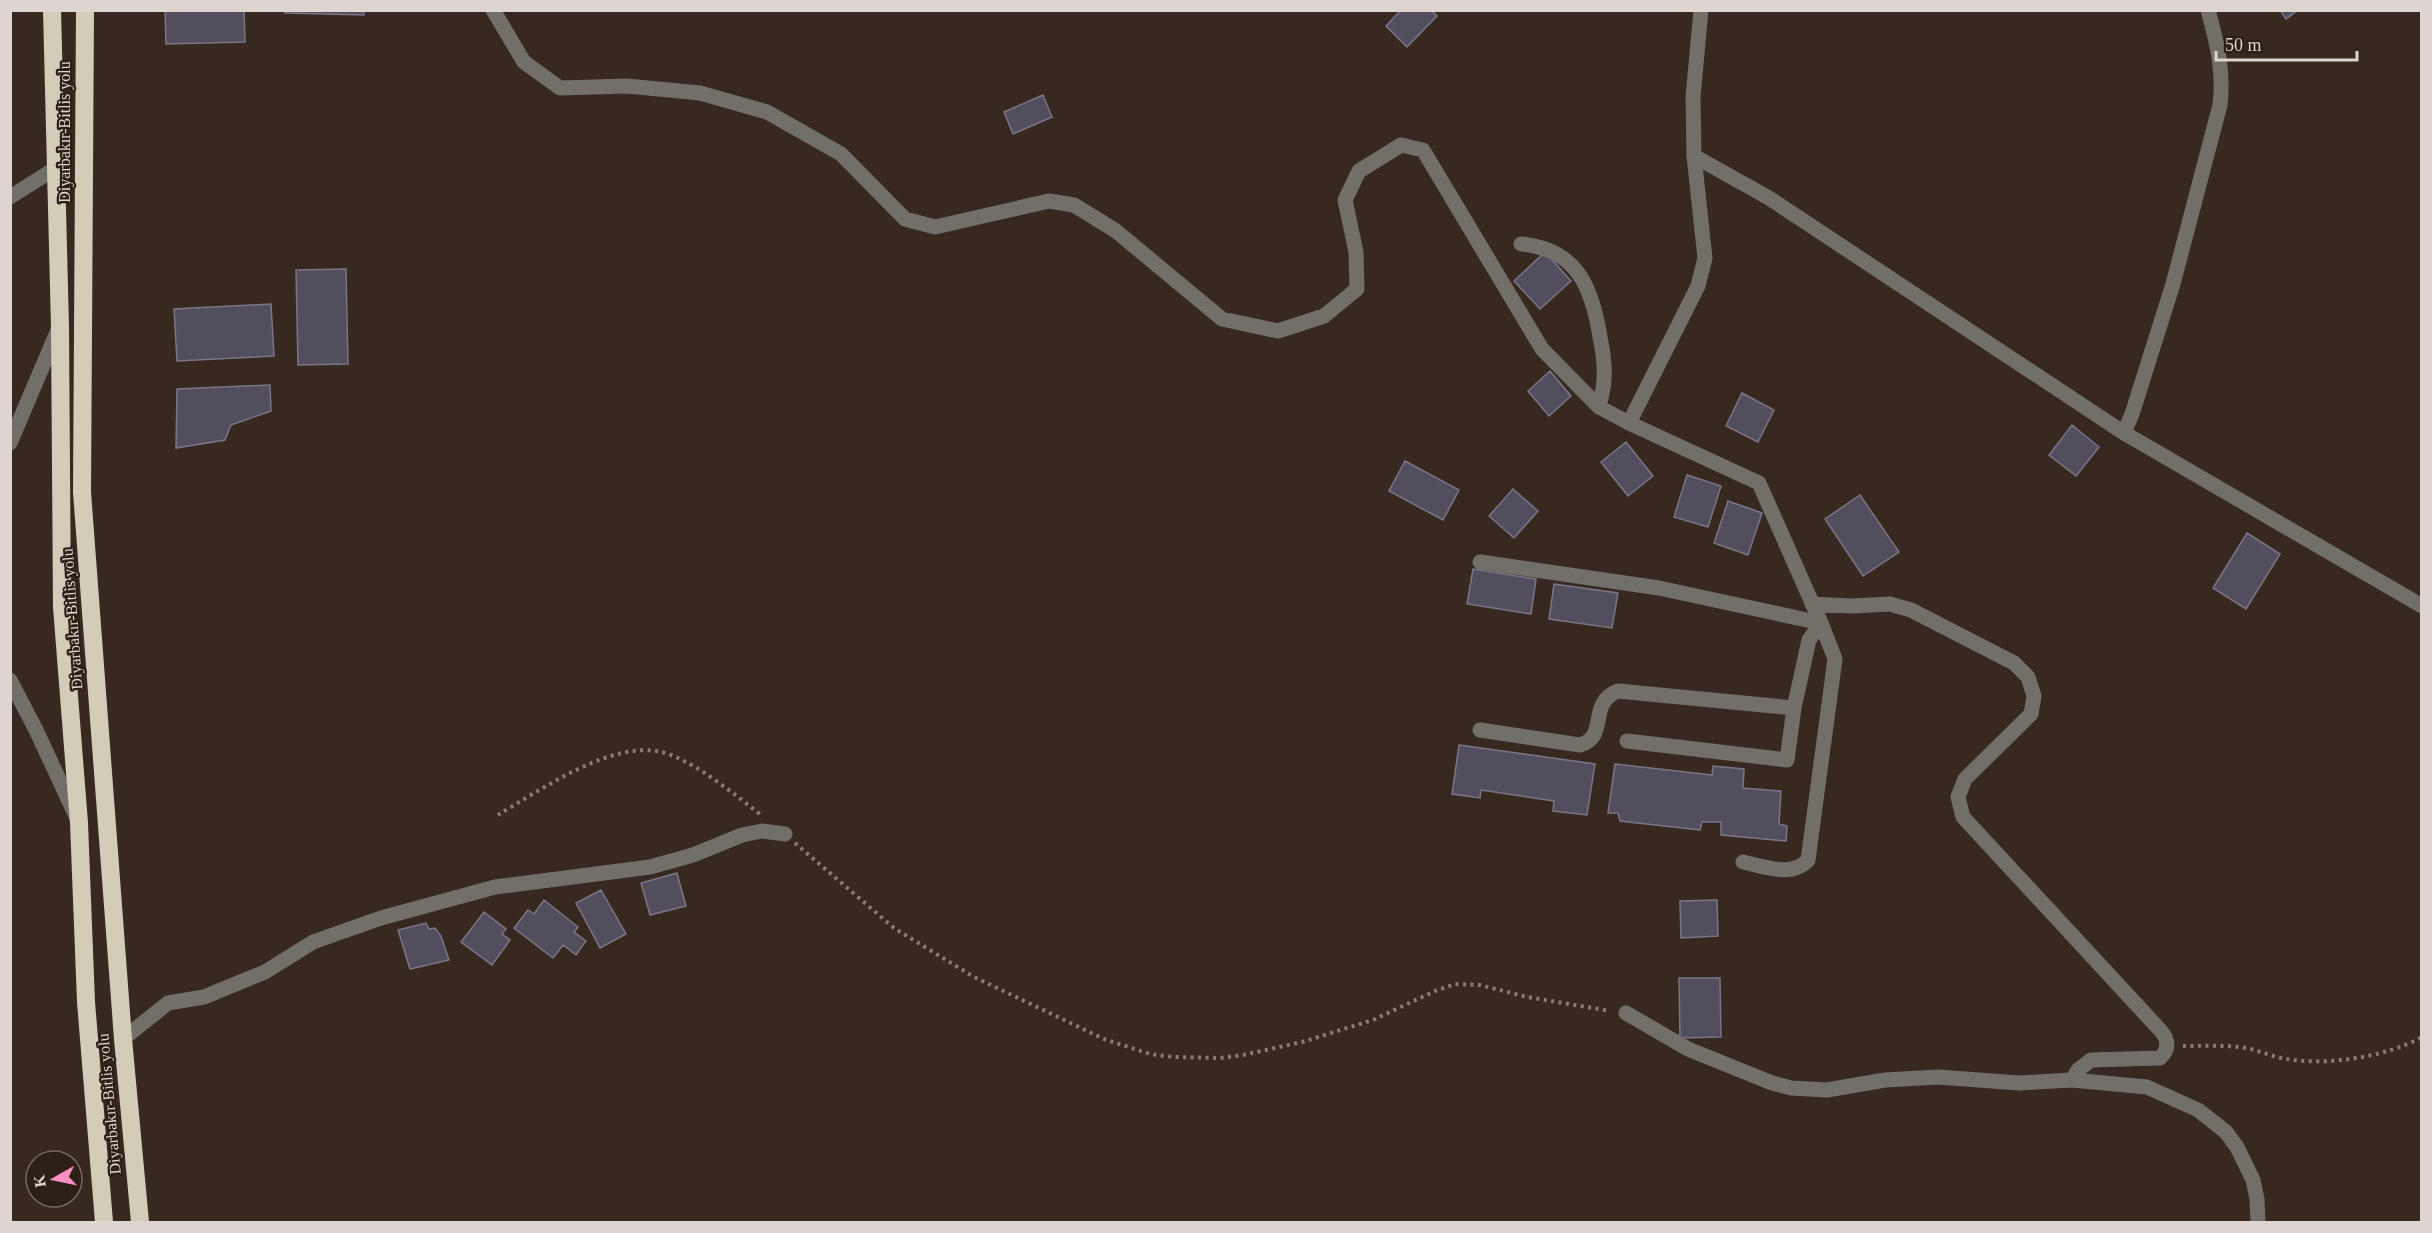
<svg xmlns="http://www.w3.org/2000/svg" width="2432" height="1233" font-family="Georgia,serif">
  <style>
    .building { fill: #534e5e; stroke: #7b7586; stroke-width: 1.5 }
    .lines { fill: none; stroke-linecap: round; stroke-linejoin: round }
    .path { stroke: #887d75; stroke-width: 4; stroke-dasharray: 3 4.5; stroke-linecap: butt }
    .minor { stroke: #726f68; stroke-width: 15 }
    .highway { stroke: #d3ccb9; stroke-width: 18 }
    .labels { text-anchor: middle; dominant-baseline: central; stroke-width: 4.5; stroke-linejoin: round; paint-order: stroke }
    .street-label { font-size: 16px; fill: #ded5cf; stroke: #2c1f16 }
  </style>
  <rect width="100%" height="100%" fill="#37291f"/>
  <path class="building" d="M165 10H244L245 42 166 44Z
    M285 10H364V15L285 13Z
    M1401 10H1431L1437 16 1407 47 1386 26Z
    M2280 10H2298L2286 19Z
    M1043 95 1052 117 1013 134 1004 112Z
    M1545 252 1571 281 1540 309 1514 281Z
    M346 269 348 364 298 365 296 270Z
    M271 304 274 356 177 361 174 309Z
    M1550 371 1571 396 1549 416 1528 391Z
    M270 385 271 411 231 425 225 440 176 448 177 389Z
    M1742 393 1774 410 1758 442 1726 426Z
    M2072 425 2099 447 2076 476 2049 455Z
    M1626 442 1653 476 1628 496 1601 462Z
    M1405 461 1459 490 1443 520 1389 491Z
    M1687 475 1721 486 1708 527 1674 517Z
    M1513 489 1538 511 1514 538 1489 516Z
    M1860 495 1899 552 1863 576 1825 519Z
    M1728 501 1762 513 1748 555 1714 543Z
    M2247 533 2280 554 2246 609 2213 588Z
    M1473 569 1536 579 1531 614 1467 604Z
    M1554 584 1618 593 1612 628 1549 619Z
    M1459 745 1595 764 1587 815 1553 811 1554 801 1481 790 1480 798 1452 794Z
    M1615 764 1712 775 1713 766 1744 769 1743 788 1781 791 1779 824 1787 826 1786 841 1721 835V822H1702L1700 830 1620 821 1618 813H1608Z
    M677 873 686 906 650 915 641 883Z
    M601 890 626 934 600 948 576 903Z
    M544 900 578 927 574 932 586 941 576 955 563 945 553 958 514 928 528 910 534 914Z
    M1717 900 1718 936 1681 938 1680 901Z
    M484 912 506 929 502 934 510 940 492 965 461 942Z
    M426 923 429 929 435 928 441 936 449 960 410 969 398 930Z
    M1679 978H1720L1721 1037 1680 1038Z"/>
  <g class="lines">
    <path class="path" d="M498 815C540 790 612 740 661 752 692 759 737 796 762 816
      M795 843 894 928 974 977 1104 1039 1150 1054 1173 1057 1220 1058 1243 1055 1302 1042 1373 1020 1435 991 1455 984 1480 985 1527 997 1610 1011
      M2183 1046C2201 1046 2220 1045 2238 1047 2255 1048 2271 1057 2287 1059 2327 1066 2386 1057 2422 1037"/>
    <path class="minor" d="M493 10 524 62 560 88 627 86 700 93 767 112 841 154 905 219 935 227 1049 201 1074 205 1116 231 1222 319 1278 331 1324 316 1357 289 1356 252 1345 200 1359 171 1401 145 1423 150 1542 349 1599 407 1629 423 1759 483 1821 623 1835 659 1808 860C1792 878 1763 866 1743 862
      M1694 156 1769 198 2124 433 2422 606
      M10 197 56 168
      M1521 244C1577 249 1592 287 1600 337 1603 351 1605 366 1604 379 1604 388 1601 398 1599 407
      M1629 423 1698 286 1705 258 1694 156 1693 97 1701 10
      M2124 433 2132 414 2173 284 2220 105C2224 71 2217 43 2208 10
      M10 443 58 330
      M1480 562 1659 588 1821 623
      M1812 604 1852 606 1890 604 1911 610 2014 663 2028 677 2034 696 2031 714 1965 779 1958 797 1963 817 2161 1031C2169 1040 2169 1050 2160 1058L2091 1060 2078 1070 2072 1080
      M10 680 36 730 77 818
      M1480 730 1580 745C1609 737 1587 703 1618 691L1794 708
      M1627 741 1787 760 1794 708 1809 640 1821 623
      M1626 1013 1688 1049 1772 1083 1791 1088 1827 1090 1885 1080 1938 1077 2019 1083 2072 1080 2147 1087 2198 1110 2226 1132 2237 1147 2253 1180 2257 1199 2258 1222
      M123 1039 168 1003 204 997 265 972 313 942 381 918 495 887 650 867 693 855 742 835 762 831 785 834"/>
    <path class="highway" d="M52 10 60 327 62 607 79 823 86 1002 104 1222
      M85 10 82 492 123 1039 140 1222"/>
  </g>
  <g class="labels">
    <g class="street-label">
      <text transform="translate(64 132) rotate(-90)">Diyarbakır-Bitlis yolu</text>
      <text transform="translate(72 619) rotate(-94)">Diyarbakır-Bitlis yolu</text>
      <text transform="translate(109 1104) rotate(-95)">Diyarbakır-Bitlis yolu</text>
    </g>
  </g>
  <rect width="2432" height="1233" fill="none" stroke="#ded5cf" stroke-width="24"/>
  <g transform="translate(54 1179) rotate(261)"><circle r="28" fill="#2c1f16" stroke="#736860" stroke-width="1.5"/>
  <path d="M0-4.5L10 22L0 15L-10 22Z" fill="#fb8fc3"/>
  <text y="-9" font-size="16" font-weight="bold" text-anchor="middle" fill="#ded5cf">K</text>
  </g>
  <path d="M2216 51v9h141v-9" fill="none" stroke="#ded5cf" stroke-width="3"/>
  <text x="2225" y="51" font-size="18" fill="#ded5cf" stroke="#2c1f16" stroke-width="4.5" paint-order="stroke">50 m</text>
</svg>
